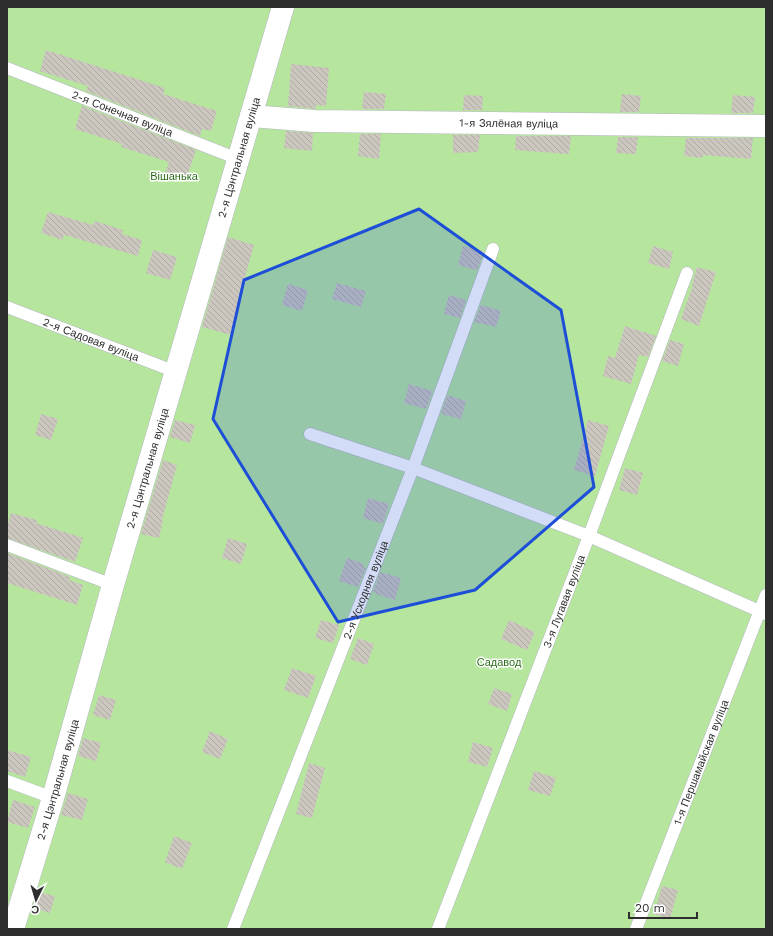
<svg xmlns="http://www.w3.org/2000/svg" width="773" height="936" font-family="'Work Sans',sans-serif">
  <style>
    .garden { fill: #b6e59e }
    .building { fill: url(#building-back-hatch) }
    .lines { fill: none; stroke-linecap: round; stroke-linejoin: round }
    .service-casing { stroke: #b4b7c1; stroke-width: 13 }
    .minor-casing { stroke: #b4b7c1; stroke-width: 23 }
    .service { stroke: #fff; stroke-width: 12 }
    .minor { stroke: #fff; stroke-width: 22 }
    .marked { fill: #1d4ed8; fill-opacity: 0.2; stroke: #1d4ed8; stroke-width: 3; stroke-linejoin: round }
    .labels { text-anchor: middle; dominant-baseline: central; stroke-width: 3; stroke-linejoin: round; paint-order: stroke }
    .street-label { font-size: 11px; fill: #2e2e2e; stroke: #fff }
    .park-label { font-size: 11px; fill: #2c6e1b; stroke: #fff }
  </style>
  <defs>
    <pattern id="building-back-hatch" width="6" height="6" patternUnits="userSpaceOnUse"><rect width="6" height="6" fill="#cbc7bf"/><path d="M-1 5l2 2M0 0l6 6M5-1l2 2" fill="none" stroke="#afaba4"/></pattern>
  </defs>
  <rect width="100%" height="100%" fill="#efe9e1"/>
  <path class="garden" d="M7 7H766V929H7Z"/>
  <path class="building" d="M46 50 165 88 163 94 217 111 211 131 202 129 200 136 86 91 88 86 40 71Z
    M291 64 329 68 326 106 316 105V109L288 106Z
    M364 92 386 94 384 109H362Z
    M622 94 641 96 639 112H620Z
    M464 95 483 96 482 110H463Z
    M733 95 755 97 753 113H731Z
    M82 106 196 150 186 180 165 174 169 162 121 147 122 144 75 129Z
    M286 131 313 133 312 151 284 148Z
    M360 134H381L379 159 358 156Z
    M453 135H480L478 152 453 153Z
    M516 136H571L569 154 515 150Z
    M618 137H638L636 154 616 153Z
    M686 138H753L751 159 703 155V158L684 156Z
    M48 212 93 225 95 221 123 230 122 234 142 240 138 256 64 235 62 240 41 233Z
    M228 237 254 245 239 299 240 300 231 335 202 327Z
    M463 246 484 251 477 270 458 265Z
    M653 246 673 252 669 269 648 263Z
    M153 250 177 257 170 280 146 273Z
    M697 267 716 272 699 326 681 319 693 285H692Z
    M337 283 366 291 361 307 332 299Z
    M288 284 308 290 302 311 282 305Z
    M449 295 466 300 460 318 444 314Z
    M481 305 501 311 496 327 474 322Z
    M625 326 656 336 648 357 639 355 631 384 603 376 608 356 615 358Z
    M670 340 684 344 678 366 662 361Z
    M409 384 433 391 426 409 404 403Z
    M447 395 466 401 461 419 441 414Z
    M41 414 58 419 51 440 35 435Z
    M175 420 195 425 190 443 170 437Z
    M588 420 609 426 595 476 574 470Z
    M163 460 177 465 162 520H163L159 538 141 534Z
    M625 468 643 473 637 495 619 490Z
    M368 498 389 504 383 524 363 518Z
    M11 513 37 520 36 523 83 538 75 562 7 538V527Z
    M228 538 247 544 241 564 222 558Z
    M7 553 70 577 69 580 83 585 77 605 7 583Z
    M347 558 364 564 363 567 366 568 358 587 339 581Z
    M380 572 401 578 395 600 376 594V593L373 592Z
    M321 620 339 625 333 643 315 638Z
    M509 620 535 632 527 650 501 639Z
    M358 638 374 644 367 665 350 659Z
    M292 668 316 676 308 698 284 690Z
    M494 688 512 694 507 711 488 704Z
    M99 695 116 700 110 720 93 715Z
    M210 731 228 739 220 759 202 752Z
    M83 738 101 743 96 761 78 756Z
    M473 742 493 748 487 767 468 762Z
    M7 750 31 757 25 777 7 771Z
    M309 763 325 768 312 818 296 814Z
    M534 771 556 778 550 796 528 790Z
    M68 793 88 799 82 820 61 815Z
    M13 800 35 807 28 828 7 822Z
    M174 836 192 843 182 869 165 862Z
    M662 886 678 890 670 919 654 914Z
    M39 892 55 896 50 913 34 908Z"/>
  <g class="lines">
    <g class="service-casing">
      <g id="service">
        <path id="s1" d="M7 68 238 159"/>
        <path id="s2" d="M7 307 176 372"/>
        <path d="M310 434 413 468 589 536 766 614"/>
        <path d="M7 545 113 585"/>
        <path d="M7 781 53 798"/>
        <path id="s3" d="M233 929 413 468 493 249"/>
        <path id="s4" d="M438 929 589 536 687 273"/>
        <path id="s5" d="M636 929 766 595"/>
      </g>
    </g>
    <g class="minor-casing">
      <g id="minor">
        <path id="s6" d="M251 116 314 121 766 126"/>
        <path id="s7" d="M13 929 53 798 113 585 283 7"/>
      </g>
    </g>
    <use href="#service" class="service"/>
    <use href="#minor" class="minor"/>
  </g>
  <path class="marked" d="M419 209 561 310 594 487 475 590 338 622 213 419 244 280Z"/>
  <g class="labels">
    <g class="street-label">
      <text stroke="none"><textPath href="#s1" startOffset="124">2-я Сонечная вуліца</textPath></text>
      <text stroke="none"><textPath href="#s6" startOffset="258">1-я Зялёная вуліца</textPath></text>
      <text stroke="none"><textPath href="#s7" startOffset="804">2-я Цэнтральная вуліца</textPath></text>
      <text stroke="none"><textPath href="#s2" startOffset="90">2-я Садовая вуліца</textPath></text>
      <text stroke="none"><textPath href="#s7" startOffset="480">2-я Цэнтральная вуліца</textPath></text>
      <text stroke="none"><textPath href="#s3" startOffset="364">2-я Усходняя вуліца</textPath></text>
      <text stroke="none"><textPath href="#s4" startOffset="351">3-я Лугавая вуліца</textPath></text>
      <text stroke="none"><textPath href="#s5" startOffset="179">1-я Першамайская вуліца</textPath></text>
      <text stroke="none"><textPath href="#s7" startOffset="156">2-я Цэнтральная вуліца</textPath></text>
    </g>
    <g class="park-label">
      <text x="174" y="176">Вішанька</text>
      <text x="499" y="662">Садавод</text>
    </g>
  </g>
  <rect width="773" height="936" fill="none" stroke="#2e2e2e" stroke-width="16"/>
  <g transform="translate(36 900) rotate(185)" stroke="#ffffff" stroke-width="3" paint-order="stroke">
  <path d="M0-3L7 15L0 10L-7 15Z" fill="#2e2e2e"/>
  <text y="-6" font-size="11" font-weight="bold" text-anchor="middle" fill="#2e2e2e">С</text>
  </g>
  <path d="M629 912v6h68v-6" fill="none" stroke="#2e2e2e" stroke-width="2"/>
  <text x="635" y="912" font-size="12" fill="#2e2e2e" stroke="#ffffff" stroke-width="3" paint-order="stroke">20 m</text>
</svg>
